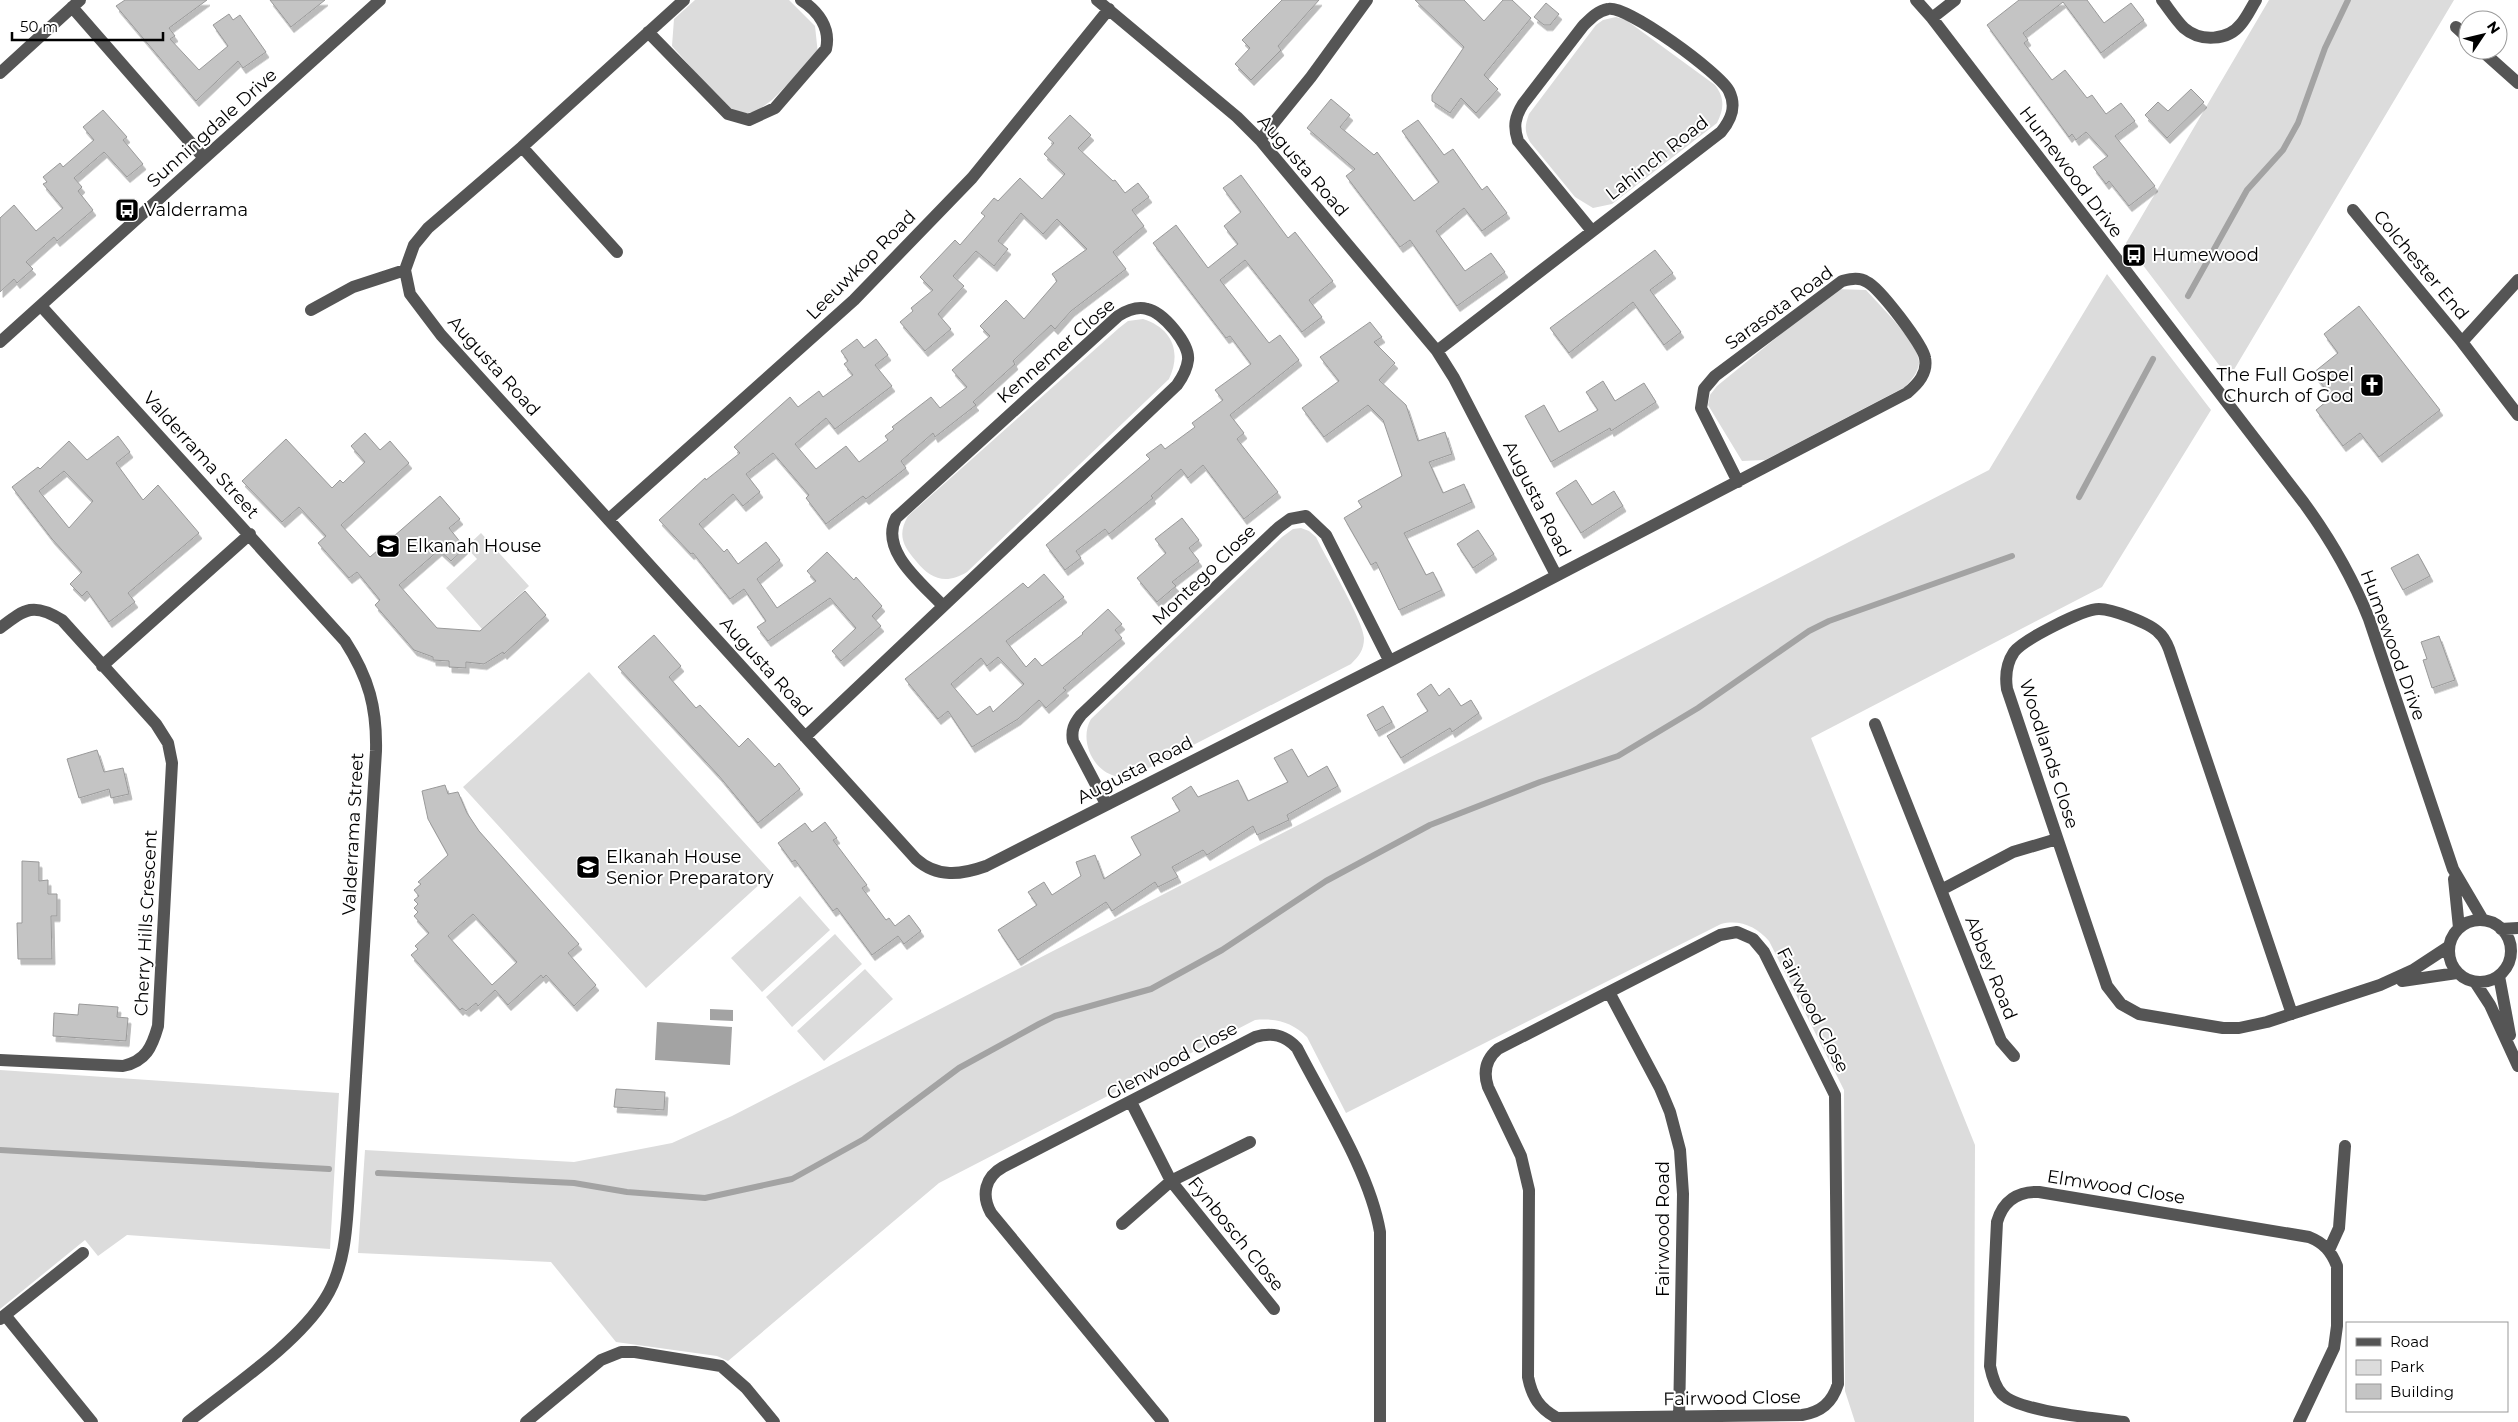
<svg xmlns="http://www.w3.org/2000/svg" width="2518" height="1422" font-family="Montserrat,sans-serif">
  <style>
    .green { fill: #dcdcdc }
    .water { fill: #a3a3a3 }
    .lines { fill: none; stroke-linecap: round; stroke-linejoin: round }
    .stream { stroke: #a3a3a3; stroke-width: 6 }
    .building { fill: #c4c4c4; stroke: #999; fill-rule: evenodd; filter: url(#shadow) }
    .minor { stroke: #555; stroke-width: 12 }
    .labels { text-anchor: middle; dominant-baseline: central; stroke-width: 4; stroke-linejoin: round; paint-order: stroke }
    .street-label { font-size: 18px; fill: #000; stroke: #fff }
    .poi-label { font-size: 18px; fill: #000; stroke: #fff; text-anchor: start }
  </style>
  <defs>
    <filter id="shadow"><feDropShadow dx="3" dy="5.5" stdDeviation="0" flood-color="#0004"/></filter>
  </defs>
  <rect width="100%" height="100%" fill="#fff"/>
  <path class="green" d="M695 0H789L815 26 818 54 772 100 757 111 743 114 726 107 672 46 674 19Z
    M2269 0H2454L2229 378 2126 243Z
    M1616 17 1626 20 1715 85C1725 98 1724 109 1717 123L1612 204 1593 208 1575 197 1530 142C1524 131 1525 125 1529 114L1596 25 1603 20Z
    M2107 274 2211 410 2102 587 1811 738 1975 1145 1974 1422H1855L1845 1391 1844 1090 1769 941C1757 927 1740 919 1721 924L1346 1113 1307 1037C1292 1022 1275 1018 1255 1020L939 1183 728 1361 717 1356 616 1342 551 1262 358 1253 365 1150 574 1162 672 1143 732 1116 1989 470Z
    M1836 289 1866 290C1879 305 1920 344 1919 363 1918 373 1911 380 1905 387L1765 460 1742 461 1708 405 1710 395 1717 386Z
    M1143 319C1172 328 1182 352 1169 379L967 572C946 585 930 579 916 561 903 546 897 535 908 516L1119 328 1128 321Z
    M1301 528 1309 531 1316 537C1325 556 1364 622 1364 638 1364 650 1359 656 1351 664L1135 775C1128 776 1122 778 1115 776 1092 770 1079 739 1091 719L1282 537 1293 529Z
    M481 533 529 586 482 629 446 588 477 559 466 547Z
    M589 672 772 873 646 988 463 787Z
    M800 896 830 930 762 992 731 958Z
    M835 934 862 964 792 1027 766 997Z
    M865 969 893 999 824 1061 797 1031Z
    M0 1070 339 1093 330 1249 127 1235 98 1256 85 1240 0 1309Z"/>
  <path class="water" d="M710 1009 733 1010V1021L710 1020Z
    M657 1022 732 1027 730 1065 655 1060Z"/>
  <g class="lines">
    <path class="stream" d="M2188 296 2247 190 2283 150 2298 123 2325 48 2348 0
      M2079 497 2153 359
      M0 1150 329 1169
      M378 1173 574 1183 627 1192 705 1198 792 1179 864 1139 959 1068 1039 1024 1055 1016 1151 989 1222 950 1326 881 1430 825 1540 782 1618 756 1698 708 1809 631 1829 621 2012 556"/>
  </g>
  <path class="building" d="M125 0H207L169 28 175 36 170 39 199 70 228 46 213 25 229 14 233 20 240 15 266 52 243 68 238 61 196 101 116 6Z
    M270 0H325L291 27Z
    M1282 0H1319L1278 46 1281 50 1251 80 1235 64 1250 48 1242 40Z
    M1415 0H1464L1484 21 1503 0H1512L1531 18 1484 75 1498 89 1476 113 1461 98 1450 113 1432 101V95L1464 47Z
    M2019 0H2087L2104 23 2131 3 2144 20 2101 53 2063 2 2023 33 2028 40 2024 43 2052 80 2065 70 2087 98 2092 95 2106 114 2121 103 2135 121 2115 136 2155 186 2129 206 2109 181 2106 184 2093 167 2108 156 2086 132 2076 140 2072 134 2069 137 1987 25Z
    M1546 3 1559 14 1550 25H1544L1534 17Z
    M2191 89 2204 102 2167 138 2145 115 2158 102 2168 111Z
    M1331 99 1350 115 1340 127 1374 155 1377 152 1414 201 1439 182 1402 131 1418 120 1444 155 1453 149 1482 190 1487 186 1507 213 1482 231 1464 208 1436 231 1465 271 1491 253 1505 272 1457 306 1410 240 1400 247 1346 176 1355 169 1307 128Z
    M103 110 127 137 123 140 143 164 127 177 104 152 74 178 82 187 78 191 93 210 57 241 54 237 26 262 33 269 17 283 14 279 0 292V218L14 205 36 231 63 208 43 184 47 182 43 177 60 163 63 167 94 140 83 127Z
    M1070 115 1091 135 1078 148 1113 181 1115 180 1125 193 1138 183 1149 197 1132 210 1144 226 1113 252 1126 269 1071 311 1055 329 1051 325 1013 361 1015 364 973 402 976 405 935 437 933 433 901 461 906 468 866 499 863 496 826 524 806 498 809 495 773 453 746 474 760 492 743 506 733 494 699 524 724 552 727 549 738 564 766 542 780 560 757 579 777 608 816 581 807 571 827 552 854 580 856 577 882 606 872 616 881 626 841 661 832 651 856 628 830 598 768 641 757 627 766 621 744 589 730 599 693 553 691 554 659 520 705 478 706 480 740 453 734 447 790 397 798 407 819 391 823 397 853 375 844 364 848 361 841 351 857 339 864 348 876 339 888 355 875 365 892 386 835 429 826 418 795 444 816 469 846 446 859 462 888 440 885 436 894 429 892 427 931 397 940 408 967 387 952 370 990 336 980 326 1006 300 1024 319 1057 281 1052 274 1087 249 1057 219 1043 234 1021 213 998 241 1008 249 994 266 976 251 953 276 964 286 938 314 951 329 925 351 900 322 913 311 911 308 933 290 920 277 955 240 960 245 985 216 981 213 994 198 998 201 1020 178 1042 199 1065 174 1044 154 1054 143 1048 138Z
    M1241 175 1288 238 1295 232 1333 281 1309 300 1322 317 1302 332 1245 260 1220 280 1269 343 1280 335 1299 360 1230 415 1244 433 1237 439 1278 492 1244 519 1203 465 1188 478 1181 469 1151 496 1153 498 1109 534 1105 529 1076 551 1081 558 1065 570 1046 545 1150 459 1146 455 1161 444 1165 449 1195 427 1192 423 1223 400 1215 390 1251 364 1230 336 1226 338 1153 243 1176 225 1208 268 1238 244 1224 226 1241 212 1223 188Z
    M1655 250 1673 273 1650 290 1681 332 1664 345 1633 302 1569 353 1550 328Z
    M2359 306 2440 410 2379 457 2360 433 2343 446 2316 410 2332 397 2313 373 2338 353 2324 334Z
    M1370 322 1382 337 1374 342 1395 363 1379 380 1406 405 1418 441 1445 432 1452 454 1429 462 1443 493 1464 484 1472 502 1404 533 1426 575 1433 572 1442 590 1399 610 1376 562 1371 565 1344 518 1362 507 1358 501 1402 476 1383 420 1368 405 1324 437 1302 408 1339 381 1320 357Z
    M1603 381 1615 401 1644 383 1656 402 1611 431 1610 428 1551 462 1525 416 1544 405 1559 432 1598 410 1586 392Z
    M365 433 380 450 390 441 409 463 341 525 370 557 440 496 460 519 449 528 465 548 451 561 439 550 399 585 437 628 480 631 525 591 546 615 504 654 503 652 484 664 466 662V668L449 667V661L433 660V657L414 650 375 605 380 600 357 572 349 578 318 543 326 536 299 507 282 522 242 481 286 439 332 488 340 480 343 483 365 462 351 446Z
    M118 436 130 452 116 463 143 500 158 485 199 533 128 593 135 602 109 622 87 591 82 596 70 584 82 572 52 539 12 487 38 467 40 469 69 441 87 460ZM64 471 93 501 69 528 39 491Z
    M1576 480 1592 505 1614 491 1623 506 1581 533 1556 493Z
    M1182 518 1199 540 1189 548 1199 561 1172 582 1176 586 1157 602 1137 578 1166 553 1155 539Z
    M1478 530 1494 554 1473 568 1457 544Z
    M2418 554 2430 576 2403 590 2391 568Z
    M1044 574 1064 597 1006 641 1026 667 1035 658 1042 666 1083 634 1082 633 1108 609 1122 624 1115 630 1122 638 1063 688 1066 690 1046 708 1039 700 1018 719 972 747 948 711 938 719 905 679 1023 583 1028 588ZM998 657 1024 684 993 712 990 706 977 715 951 684 981 658 987 666Z
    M654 635 681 666 669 677 696 708 700 705 739 747 748 738 775 767 779 763 800 789 758 823 719 776 618 667Z
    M2439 636 2455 680 2432 688 2423 660 2427 659 2421 642Z
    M1431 684 1439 696 1449 688 1461 706 1471 700 1479 713 1452 732 1450 728 1401 758 1387 736 1428 711 1417 694Z
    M1383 706 1392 722 1376 731 1367 715Z
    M1292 749 1308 777 1327 766 1338 786 1287 815 1289 820 1257 835 1253 826 1207 855 1203 850 1172 867 1178 877 1158 887 1155 882 1112 911 1106 902 1018 960 998 930 1037 905 1028 892 1044 882 1052 895 1081 876 1076 862 1095 855 1104 879 1141 855 1131 837 1180 811 1172 798 1191 786 1198 797 1238 780 1248 801 1288 782 1274 758Z
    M97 750 104 772 123 768 129 794 111 798 109 789 79 798 67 759Z
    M445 785 448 794 458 792 467 813 479 831 579 944 568 953 596 985 574 1006 546 975 543 978 541 975 508 1005 495 990 478 1006 476 1003 466 1011 462 1008 460 1010 411 955 418 949 415 946 429 933 414 916 418 912 414 908 418 904 414 900 419 896 414 890 421 884 418 882 448 855 428 819 422 791ZM473 914 517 962 492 985 448 936Z
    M825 822 837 838 833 840 867 885 862 888 886 920 889 918 895 926 909 915 921 931 904 944 898 936 872 955 837 908 833 911 795 860 792 862 778 843 805 823 812 832Z
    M22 861 39 862V881L48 880V894H57V916H51L52 959H18L17 923H22Z
    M79 1004 118 1007 117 1017 128 1018 126 1041 53 1036 54 1013 78 1015Z
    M616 1089 665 1092 664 1110 614 1107Z"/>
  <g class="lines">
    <path class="minor" d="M684 0 522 147 428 228 414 245 405 270 410 294 441 335 916 859C937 878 961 875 986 866L1512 599 1907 393C1918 384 1928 373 1925 358 1923 345 1879 287 1867 282 1859 277 1851 279 1842 281L1715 376 1704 389 1701 408 1738 482
      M1097 0 1237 117 1260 140 1437 351 1454 378 1556 575
      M1916 0 1932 18 2304 503C2331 540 2352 576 2369 619L2453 869 2483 920
      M2162 0C2169 9 2176 20 2184 28 2200 42 2228 41 2241 24 2247 17 2251 8 2256 0
      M72 7 204 158
      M1932 18 1955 0
      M2456 27 2468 38
      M648 32 728 114 749 120 775 108 826 49C831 28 818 11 801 0
      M2481 50 2518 83
      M0 73 80 0
      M1260 140 1311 77 1367 0
      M522 147 617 252
      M2353 210 2462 342 2518 415
      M41 306 345 641C369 678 377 708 376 751 369 860 362 968 356 1076 354 1109 352 1141 350 1174 347 1215 348 1263 325 1299 297 1344 230 1388 188 1422
      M311 310 353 287 405 270
      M0 342 380 0
      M2462 342 2518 280
      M1437 351 1721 132C1731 120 1737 107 1729 91 1720 73 1627 5 1608 9 1597 11 1590 19 1583 26L1523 104C1515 117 1513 126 1518 141L1592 231
      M609 519 854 300 972 178 1109 9
      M0 628C25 609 33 602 62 620L156 724 168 743 172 763 158 1026C152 1047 146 1061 123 1066L0 1060
      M102 666 250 534
      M1875 724 2001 1041 2014 1056
      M805 737 1177 385C1182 378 1187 369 1188 360 1190 344 1163 312 1147 309 1137 306 1126 311 1118 316L896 518C879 551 923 584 943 606
      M1106 804 1073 741C1071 730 1074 724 1081 715L1279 527 1290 519 1306 516 1326 535 1389 660
      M2454 879 2459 928
      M1941 890 2013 852 2057 839
      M2449 951a31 31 0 1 1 62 0a31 31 0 1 1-62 0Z
      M2501 929 2518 928
      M1737 932 1753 939 1764 952 1835 1095 1838 1384C1832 1403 1821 1412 1802 1415L1557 1418C1539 1408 1532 1397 1528 1377L1529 1190 1521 1156 1488 1087C1483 1072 1486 1059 1498 1049L1720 935Z
      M2499 976 2510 1035
      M2402 981 2457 973
      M2475 982 2490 1005 2518 1066
      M1609 992 1660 1088 1670 1112 1680 1150 1683 1194 1679 1422
      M2292 1014 2169 649C2167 644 2164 637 2159 633 2150 623 2112 609 2099 609 2083 609 2023 640 2014 652 2006 664 2005 676 2007 689L2107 986 2121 1004 2139 1014 2223 1028H2239L2267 1022 2380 985 2413 970 2448 947
      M1131 1102 1171 1181 1274 1309
      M1122 1224 1171 1181 1250 1142
      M2329 1250 2339 1228 2345 1146
      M5 1315 83 1253
      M0 1319 5 1315 92 1422
      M526 1422 601 1360 621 1352H635L721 1366 746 1388 774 1422
      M1163 1422 991 1213C981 1195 985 1177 1003 1167L1255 1037C1272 1032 1285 1035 1297 1048 1325 1103 1370 1172 1380 1232V1422
      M2124 1422C2097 1418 2019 1412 2002 1394 1995 1387 1992 1376 1990 1366L1997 1222C2003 1201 2018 1191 2039 1192L2309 1237C2324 1243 2331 1251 2337 1266V1326L2334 1348 2299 1422"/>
  </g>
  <defs>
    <g id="bus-square" transform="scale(1.25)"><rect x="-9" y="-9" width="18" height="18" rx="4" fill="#000" stroke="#fff"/><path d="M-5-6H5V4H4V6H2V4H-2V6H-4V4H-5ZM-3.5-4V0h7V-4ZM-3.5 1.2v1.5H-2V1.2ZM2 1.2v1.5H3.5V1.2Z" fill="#fff"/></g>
    <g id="church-square" transform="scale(1.25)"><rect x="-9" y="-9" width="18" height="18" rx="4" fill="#000" stroke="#fff"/><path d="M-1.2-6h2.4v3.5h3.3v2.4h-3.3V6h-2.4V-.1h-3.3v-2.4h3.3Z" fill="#fff"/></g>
    <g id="school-square" transform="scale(1.25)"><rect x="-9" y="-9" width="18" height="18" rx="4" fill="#000" stroke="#fff"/><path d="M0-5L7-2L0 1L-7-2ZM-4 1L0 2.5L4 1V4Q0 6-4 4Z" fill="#fff"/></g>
  </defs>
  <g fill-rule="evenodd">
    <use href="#bus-square" x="127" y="210"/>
    <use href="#bus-square" x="2134" y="255"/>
    <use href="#church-square" x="2372" y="385"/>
    <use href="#school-square" x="388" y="546"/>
    <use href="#school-square" x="588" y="867"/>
  </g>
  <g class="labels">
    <g class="street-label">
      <text transform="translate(212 128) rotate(-42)">Sunningdale Drive</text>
      <text transform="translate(1657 158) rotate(-38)">Lahinch Road</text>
      <text transform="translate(1303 166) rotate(49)">Augusta Road</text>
      <text transform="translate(2071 172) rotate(53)">Humewood Drive</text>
      <text transform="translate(861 265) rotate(-45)">Leeuwkop Road</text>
      <text transform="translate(2421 265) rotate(50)">Colchester End</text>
      <text transform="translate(1779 308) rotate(-36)">Sarasota Road</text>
      <text transform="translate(1056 351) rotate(-41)">Kennemer Close</text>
      <text transform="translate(494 366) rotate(48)">Augusta Road</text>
      <text transform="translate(201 455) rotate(48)">Valderrama Street</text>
      <text transform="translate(1537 499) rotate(63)">Augusta Road</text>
      <text transform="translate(1204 575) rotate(-44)">Montego Close</text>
      <text transform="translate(2393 645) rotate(70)">Humewood Drive</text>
      <text transform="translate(766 667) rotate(48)">Augusta Road</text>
      <text transform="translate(2049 754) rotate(72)">Woodlands Close</text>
      <text transform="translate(1135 770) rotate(-27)">Augusta Road</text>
      <text transform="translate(353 834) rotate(-87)">Valderrama Street</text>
      <text transform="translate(146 923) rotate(-87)">Cherry Hills Crescent</text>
      <text transform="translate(1991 968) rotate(68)">Abbey Road</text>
      <text transform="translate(1813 1010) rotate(63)">Fairwood Close</text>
      <text transform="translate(1172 1061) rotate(-28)">Glenwood Close</text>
      <text transform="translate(2116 1187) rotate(9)">Elmwood Close</text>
      <text transform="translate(1663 1229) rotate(-90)">Fairwood Road</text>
      <text transform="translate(1236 1234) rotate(51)">Fynbosch Close</text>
      <text transform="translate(1732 1398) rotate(-1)">Fairwood Close</text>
    </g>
    <g class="poi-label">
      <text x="144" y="210">Valderrama</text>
      <text x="2152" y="255">Humewood</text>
      <text x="2354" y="375" text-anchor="end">The Full Gospel<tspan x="2354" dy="21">Church of God</tspan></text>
      <text x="406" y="546">Elkanah House</text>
      <text x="606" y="857">Elkanah House<tspan x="606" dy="21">Senior Preparatory</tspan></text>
    </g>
  </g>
  <rect x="2346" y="1322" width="162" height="90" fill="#ffffff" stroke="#999999"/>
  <rect x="2356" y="1338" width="25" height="8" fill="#555555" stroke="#999999"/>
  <text x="2390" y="1347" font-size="15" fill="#000000">Road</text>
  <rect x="2356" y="1360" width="25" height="15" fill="#dcdcdc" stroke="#999999"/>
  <text x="2390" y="1372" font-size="15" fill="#000000">Park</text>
  <rect x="2356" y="1384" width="25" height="15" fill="#c4c4c4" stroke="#999999"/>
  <text x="2390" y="1397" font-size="15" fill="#000000">Building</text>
  <g transform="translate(2483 35) rotate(55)"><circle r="24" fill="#ffffff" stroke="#999999"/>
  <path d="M0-4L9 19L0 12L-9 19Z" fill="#000000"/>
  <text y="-8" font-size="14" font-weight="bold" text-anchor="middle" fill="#000000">N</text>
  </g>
  <path d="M12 32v8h151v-8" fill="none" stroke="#000000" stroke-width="2.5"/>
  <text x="20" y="32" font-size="15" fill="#000000" stroke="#ffffff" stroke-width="4" paint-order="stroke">50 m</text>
</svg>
